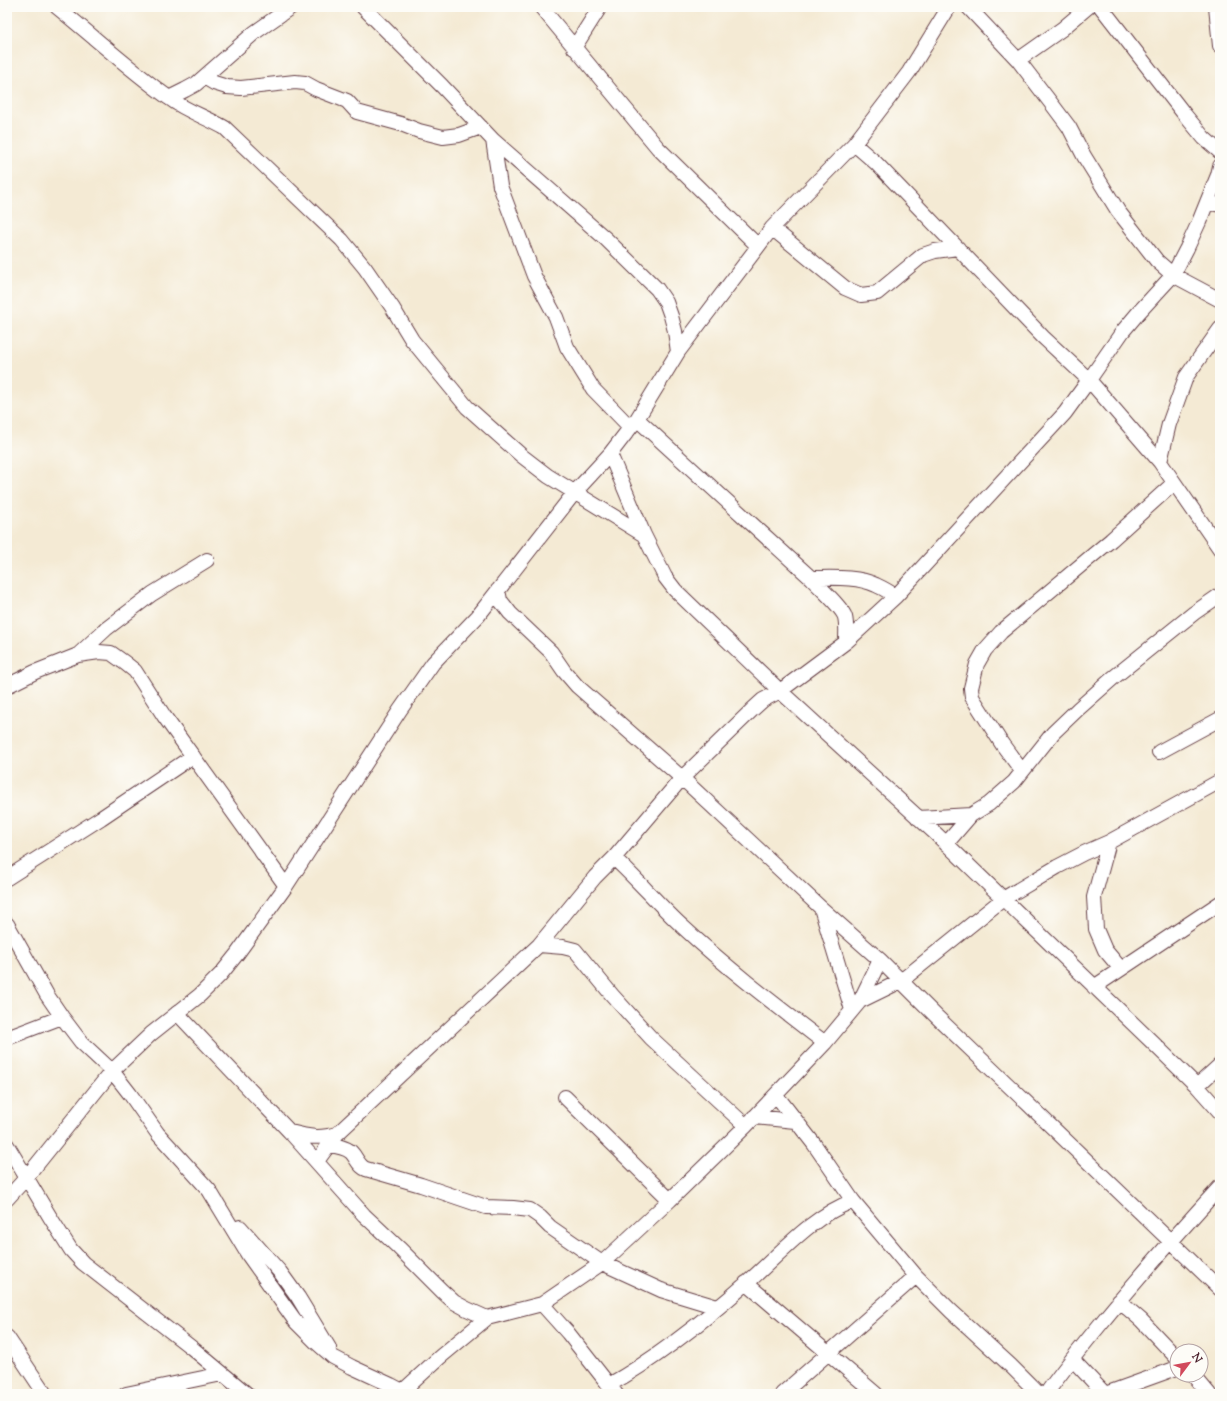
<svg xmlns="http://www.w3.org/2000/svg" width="1227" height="1401" font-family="'Sorts Mill Goudy',serif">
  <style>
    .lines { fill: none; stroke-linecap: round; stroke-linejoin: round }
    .minor-casing { stroke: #643d44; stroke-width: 16 }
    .minor { stroke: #fff; stroke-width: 14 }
  </style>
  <rect width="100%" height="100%" fill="#fdfcf7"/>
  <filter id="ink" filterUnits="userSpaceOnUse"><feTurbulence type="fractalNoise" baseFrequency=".025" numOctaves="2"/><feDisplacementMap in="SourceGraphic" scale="8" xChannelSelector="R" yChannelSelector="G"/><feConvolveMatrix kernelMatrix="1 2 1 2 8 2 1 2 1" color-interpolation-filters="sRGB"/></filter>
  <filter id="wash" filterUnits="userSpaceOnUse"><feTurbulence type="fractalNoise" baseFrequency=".012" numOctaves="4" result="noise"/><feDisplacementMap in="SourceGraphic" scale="16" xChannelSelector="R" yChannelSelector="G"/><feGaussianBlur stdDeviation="0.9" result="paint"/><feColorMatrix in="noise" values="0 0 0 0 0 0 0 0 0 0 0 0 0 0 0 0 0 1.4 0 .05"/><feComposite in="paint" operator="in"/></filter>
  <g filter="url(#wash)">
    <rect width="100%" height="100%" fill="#f4ead4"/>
  </g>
  <g filter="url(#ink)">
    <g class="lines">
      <g class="minor-casing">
        <path id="minor" d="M57 7C94 37 130 70 169 98 186 111 206 117 225 128L342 240 365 268 392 307 412 340 467 407 522 456 548 476 644 535
          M363 7 442 86 493 140 606 239 657 289 666 302 671 316 675 331 678 352
          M541 7 658 148 758 246
          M968 7 1018 60 1054 107 1069 127 1084 156 1118 211 1157 261 1173 275 1220 300
          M1101 7 1185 115 1204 138 1220 152
          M1216 7 1220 46
          M574 48 600 7
          M1018 60 1062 29 1088 7
          M204 77 214 83 227 87 241 88 295 82 305 83 316 89 347 101 357 112 401 124 419 131 443 137 459 135 481 127
          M169 98 185 90 196 84 254 33 291 7
          M493 140 500 186 534 276 556 317 567 347 593 389 630 427
          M854 144 876 163 1043 337 1089 380 1160 462 1220 549
          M1207 202 1220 205
          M772 228 845 288 861 295 877 293 923 255 935 251 958 248
          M637 419 811 578C819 587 842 607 845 617 847 625 846 634 846 642
          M610 454 644 535 665 577 675 590 780 691 933 831 1151 1041 1197 1086 1220 1112
          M1160 462 1169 424 1186 377 1220 329
          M811 578C832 578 857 576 876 585 883 588 889 592 896 596
          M498 590 500 600 510 613 551 652 564 671 577 686 682 778 821 908 880 960 936 1016 1029 1105 1220 1289
          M78 655 106 629 152 594 207 560
          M7 686 35 672 78 655 99 652 111 653 125 663 135 671 164 716 286 886
          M1159 752 1220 719
          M1022 771 1002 744 972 697 971 688 977 664 985 650 1001 632 1111 540 1174 483
          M918 818 971 815
          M1109 842 1094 897 1096 929 1105 950 1121 969
          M946 844 971 815 989 804 1014 782 1053 733 1078 709 1113 678 1194 613 1220 595
          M614 858C638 880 659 905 683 927 728 969 777 1006 825 1043
          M7 878 101 818 193 756
          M821 908 852 1010
          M7 924 47 995 62 1017 81 1042 112 1071 130 1094 158 1134 209 1190 249 1256 296 1322 316 1342 333 1357 352 1367 391 1385 408 1394
          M539 945 563 947 575 950 612 995 651 1038 746 1126
          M1094 987 1220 903
          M860 1001 901 981 1003 899 1057 867 1084 853 1109 842 1220 781
          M177 1013 290 1132 364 1215 399 1248 442 1291 454 1302 467 1309 487 1318
          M7 1038 62 1017
          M1197 1086 1220 1065
          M776 1095 814 1144 853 1201 916 1276 951 1311 1011 1366 1039 1394
          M565 1097 670 1200
          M754 1117 795 1121
          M290 1132C310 1137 318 1139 337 1134
          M7 1145 50 1217 71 1250 83 1263 192 1348 247 1394
          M329 1145C337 1146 345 1147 351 1152 357 1158 358 1166 366 1169L421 1185 486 1207 513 1208 530 1210 540 1217 550 1227 602 1263 661 1290 717 1307
          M317 1161 337 1134 539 945 595 877 614 858 682 778 752 710 763 700 780 691 846 642 896 596 1065 413 1089 380 1123 331 1139 312 1173 275 1187 248 1199 222 1218 175 1220 166
          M7 1199 26 1178 112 1071 151 1034 200 995 221 974 237 954 286 886 400 710 433 663 478 616 575 492 610 454 637 419 678 352 772 228 854 144 909 72 949 7
          M240 1227 280 1272 298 1297 329 1348
          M746 1283 876 1394
          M1119 1301 1141 1320 1177 1358
          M542 1304 568 1333 616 1394
          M7 1337 45 1394
          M1072 1359 1105 1394
          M1193 1375 1209 1394
          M609 1385C659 1357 705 1320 748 1282 781 1253 812 1216 853 1201
          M403 1391 440 1357 487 1318 542 1304 602 1263 670 1200 746 1126 825 1043 860 1001 880 960
          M126 1394 222 1374
          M782 1394 916 1276
          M1046 1394C1062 1371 1080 1349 1098 1327 1137 1279 1178 1233 1220 1187
          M1105 1394 1177 1368"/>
      </g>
      <use href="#minor" class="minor"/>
    </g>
  </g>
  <rect width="1227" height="1401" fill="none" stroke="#fdfcf7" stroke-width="24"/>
  <g transform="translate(1189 1363) rotate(58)"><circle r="19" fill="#fdfcf7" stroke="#b5a4a5"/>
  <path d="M0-3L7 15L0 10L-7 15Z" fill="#d1495b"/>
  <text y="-6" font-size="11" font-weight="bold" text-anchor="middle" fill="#4a1f2b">N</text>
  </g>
</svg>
